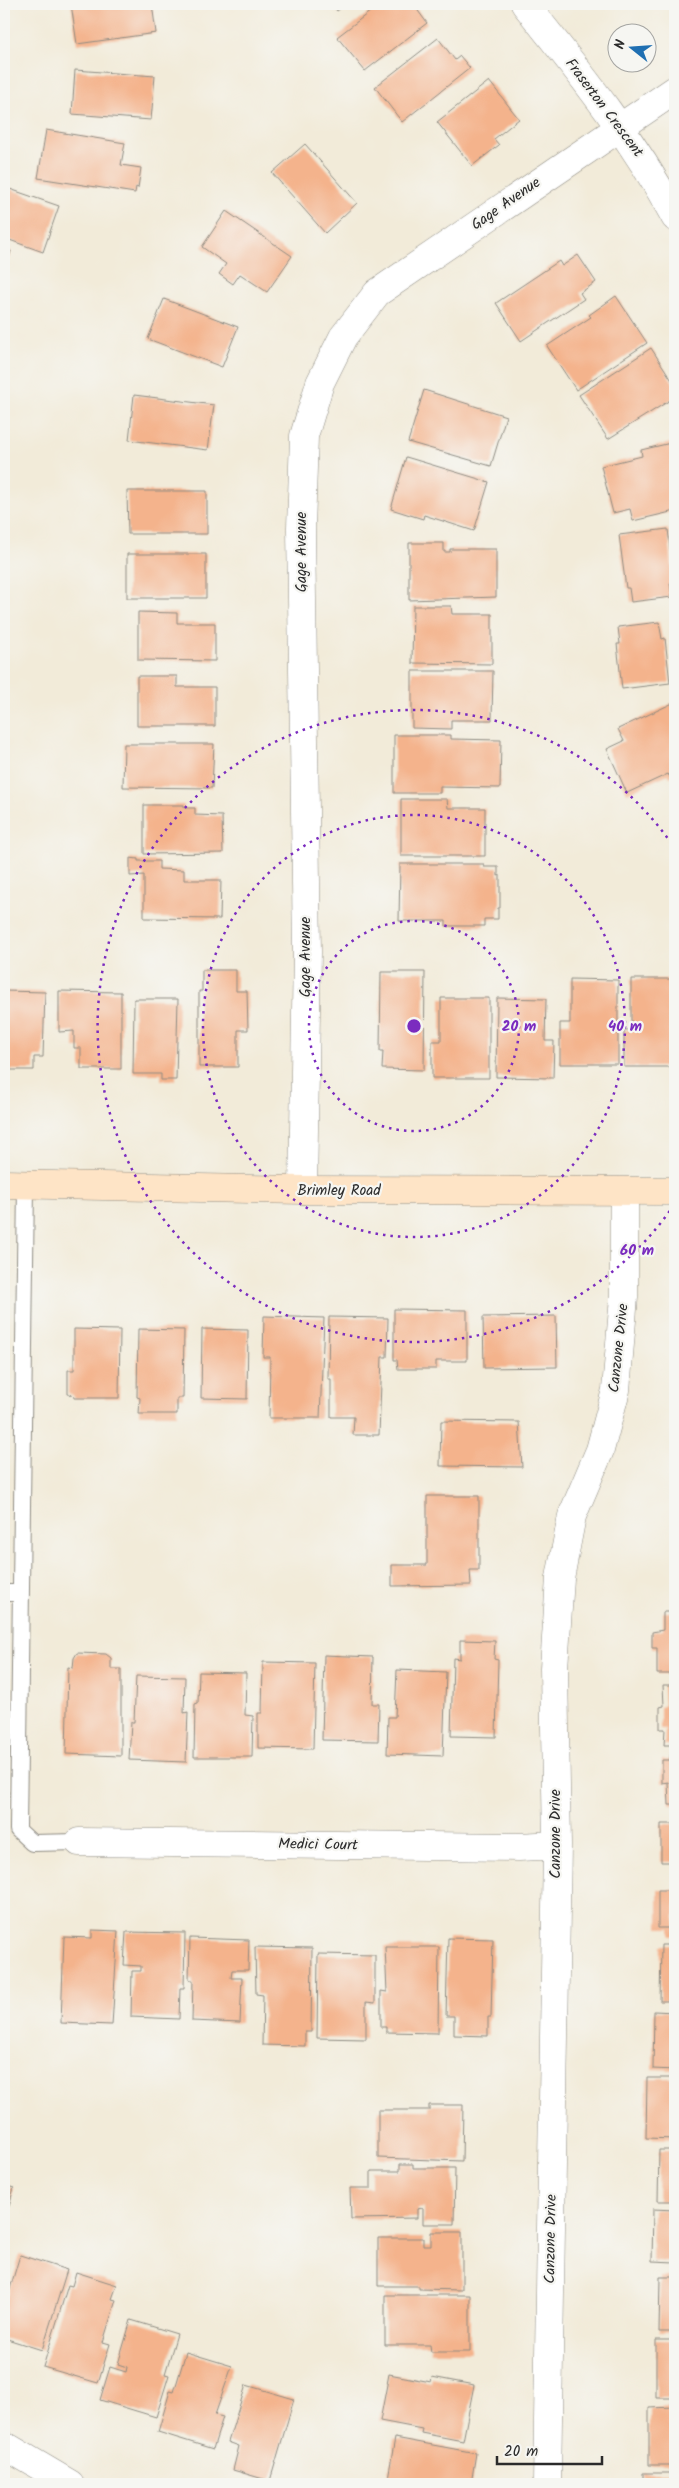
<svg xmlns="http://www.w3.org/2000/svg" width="679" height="2488" font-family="Kalam,sans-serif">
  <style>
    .building { fill: #f4b38c }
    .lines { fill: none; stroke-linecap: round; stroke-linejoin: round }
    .service-casing { stroke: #8e8b82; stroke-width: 18 }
    .minor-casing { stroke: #8e8b82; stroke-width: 29 }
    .secondary-casing { stroke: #8e8b82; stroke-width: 29 }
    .service { stroke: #fff; stroke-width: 16 }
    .minor { stroke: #fff; stroke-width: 28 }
    .secondary { stroke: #fee4c6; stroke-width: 28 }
    .ring { fill: none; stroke: #7b2cbf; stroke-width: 2.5; stroke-dasharray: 2.5 5 }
    .labels { text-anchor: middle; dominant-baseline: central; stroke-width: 4.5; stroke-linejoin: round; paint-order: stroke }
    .street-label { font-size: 15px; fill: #2b2b2b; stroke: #f6f6f2 }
    .centre { fill: #7b2cbf; stroke: #f6f6f2; stroke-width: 2.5 }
    .ring-label { font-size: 15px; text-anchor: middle; font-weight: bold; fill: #7b2cbf; stroke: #f6f6f2; stroke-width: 4.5; stroke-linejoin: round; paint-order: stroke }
  </style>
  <rect width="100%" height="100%" fill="#f6f6f2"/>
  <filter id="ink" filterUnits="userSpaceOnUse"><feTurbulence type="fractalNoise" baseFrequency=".02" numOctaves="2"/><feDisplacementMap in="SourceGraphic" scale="10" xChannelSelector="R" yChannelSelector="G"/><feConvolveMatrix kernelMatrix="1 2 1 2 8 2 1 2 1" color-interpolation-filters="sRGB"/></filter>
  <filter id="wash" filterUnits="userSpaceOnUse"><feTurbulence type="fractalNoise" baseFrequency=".0096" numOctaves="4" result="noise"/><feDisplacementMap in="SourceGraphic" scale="20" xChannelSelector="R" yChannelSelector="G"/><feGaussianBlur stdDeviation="1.12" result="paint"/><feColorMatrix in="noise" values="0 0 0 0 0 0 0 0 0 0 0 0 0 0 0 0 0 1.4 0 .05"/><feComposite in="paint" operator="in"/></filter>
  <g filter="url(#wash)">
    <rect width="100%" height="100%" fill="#f2ebd9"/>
    <g id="blocks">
      <path class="building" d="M71 4H152L156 33 77 44Z
        M331 4H346L337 11Z
        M380 4H413L427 23 365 71 337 37Z
        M438 38 455 60 460 56 470 68 402 122 375 87Z
        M75 70 155 76 151 120 72 114Z
        M489 81 519 119 494 139 499 145 472 166 437 122Z
        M46 130 125 143 121 165 141 168 138 188 136 187 135 193 38 178Z
        M305 144 357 203 325 233 272 173Z
        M4 187 59 206 43 252 4 238Z
        M226 211 292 256 267 292 240 274 233 284 219 274 226 264 202 247Z
        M4 249 11 251 4 273Z
        M578 255 596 282 580 293 584 299 521 341 496 303 559 261 562 266Z
        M616 296 647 343 576 390 547 346 591 317 589 315Z
        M164 299 238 327 222 367 148 339Z
        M651 348 675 385V397L608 439 579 395Z
        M424 390 506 416 491 466 408 442Z
        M134 395 214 405 208 450 129 440Z
        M675 442V511L633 521 630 509 613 513 601 466 642 456 641 450Z
        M406 457 489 482 474 531 424 515 423 519 391 509Z
        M127 491H207V534H128Z
        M668 529 674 582 670 583 672 597 631 602 629 588H626L619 535Z
        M409 543H444V552H450V549H496V597L409 600Z
        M127 554H206V598H127Z
        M413 606H451L452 614H492V664L412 663Z
        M138 612 177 613V623H215V661L138 660Z
        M659 622 662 639 665 638 670 683 622 689 617 644H620L618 627Z
        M412 671H493L492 720H451V729L412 728Z
        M137 676H177V687H215V726H137Z
        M673 703 675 708V775L670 777 668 774 627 793 607 749 624 741 618 729Z
        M394 735H451V739L501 740 500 788 440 787V793H394Z
        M124 744H214L212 788 123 787Z
        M401 799H447L448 808H485V856H401Z
        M144 805H184V808H195V815L222 816 223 853 144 854Z
        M130 858 138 859V861H159V869L184 870V880H221L220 919 144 918V875L130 876Z
        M400 864H484V867H498V876L500 875V908H498V919H484V926H446V921H399Z
        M202 970H236V991H247L248 1030H238V1067H199V991H202Z
        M381 972H425L424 1070 382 1069 383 1051H380Z
        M570 979 618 980V1064H560V1023H570Z
        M631 979H675V1067H624V1030H634V1025H631Z
        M4 991 45 992 43 1057H34V1070H4Z
        M59 991 121 992V1069H81V1048H74V1031L59 1032Z
        M441 998H489V1078H432V1041H441Z
        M497 998 546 999 545 1041H554L553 1078 496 1077Z
        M134 999H178L176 1080H161V1074H133Z
        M394 1309 467 1310V1361H436V1369H398L397 1360H394Z
        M264 1316 324 1318 320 1418H269L270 1357H263Z
        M556 1316 557 1367 484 1368 483 1317Z
        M329 1317 388 1318 387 1357H382L379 1435H353L354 1417H331V1379H328Z
        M74 1329 120 1330 119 1398H74L73 1395 68 1394V1370H74Z
        M138 1329 184 1330 183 1398H177V1414H139L140 1398 137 1397Z
        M202 1329 248 1330 247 1399 201 1398Z
        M441 1421 519 1422 522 1467 440 1466Z
        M427 1496H479V1570H470L471 1585 392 1586V1565H427Z
        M663 1612H675V1674H657V1648H652V1632L663 1630Z
        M460 1640 495 1641 494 1659 498 1660 496 1737 451 1736 453 1658 460 1659Z
        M77 1653 106 1654 111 1658V1669H121V1756L66 1754 68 1667 73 1668 74 1658Z
        M324 1655 373 1657 372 1704H379L378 1741 322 1740Z
        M263 1662 315 1663 313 1749 258 1748V1713H262Z
        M397 1670 446 1672 443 1756 387 1754 388 1717H395Z
        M199 1672 246 1673 245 1715 253 1716 252 1757H194L195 1704 198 1703Z
        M136 1676 185 1677 184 1713 188 1712 186 1762 129 1760 131 1722H134Z
        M663 1685H675V1805H669L668 1782 662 1783V1760H670L671 1745H664L665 1729H660V1707L664 1706Z
        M661 1824H675V1862H661Z
        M658 1890H675V1936H670V1928H658Z
        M92 1930 118 1931 112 2025 61 2023 64 1937 92 1938Z
        M126 1932 185 1933 184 1988H180L179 2019 131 2017 132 1971H141V1966L124 1965Z
        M190 1938 249 1940 248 1970H232L231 1978H242L240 2023 192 2021 193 1980H189Z
        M448 1938 493 1939 491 2017H488V2036L454 2035V2016H446Z
        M661 1945H675V2001H660Z
        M255 1947 312 1948 311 2032H305V2046L262 2045 263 1995 256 1994Z
        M385 1947H439L438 2033 386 2032V2027H381V1991L387 1992Z
        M318 1954 375 1955V2003L366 2002V2039L317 2038Z
        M654 2011 675 2012V2070L653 2069Z
        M647 2078H675V2139L646 2138Z
        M429 2105H463L462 2161 378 2158V2110H429Z
        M659 2150H675V2201H658Z
        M400 2164H413V2168H455L454 2224H423V2208L417 2209V2218L351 2219 350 2188H371V2171H400Z
        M4 2185 14 2188 4 2223Z
        M653 2209 675 2210V2262L652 2261Z
        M431 2232H462V2290L419 2289V2286H378V2238H423V2246H431Z
        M20 2255 67 2270 42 2350 4 2338V2298L7 2299Z
        M76 2272 117 2285 112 2299 116 2300 103 2342 110 2344 98 2383 43 2367 68 2285 72 2286Z
        M660 2277H675V2332H659Z
        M385 2295H470V2352H431L430 2345H385Z
        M131 2320 177 2334 165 2374 169 2375 156 2417 100 2400 110 2367 126 2372 127 2367 118 2364Z
        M656 2340H675V2398H656Z
        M186 2352 232 2366 215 2415 223 2417 213 2449 158 2432 170 2391 174 2392Z
        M389 2374 431 2382 432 2377 474 2385 463 2441 421 2433 422 2429 380 2421Z
        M246 2385 294 2399 270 2481 233 2470 239 2446 228 2442Z
        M675 2407V2465H649V2408Z
        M395 2438 476 2453 471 2484H387Z
        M643 2473H675V2484H643Z"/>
    </g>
  </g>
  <g filter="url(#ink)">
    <use href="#blocks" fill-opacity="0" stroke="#8e8b82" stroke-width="1"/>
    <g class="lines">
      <g class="service-casing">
        <path id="service" d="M26 1184 18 1830 32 1843 79 1842
          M4 1593H21"/>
      </g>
      <g class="minor-casing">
        <path id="minor" d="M525 4C580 73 633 138 675 217
          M303 1190 307 952 301 528 304 436 320 383 343 337 377 293 675 90
          M79 1842 519 1847 557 1845
          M4 2445 70 2484
          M547 2484 557 1845 554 1668 560 1578 572 1516 600 1450 616 1390 624 1297V1192"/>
      </g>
      <g class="secondary-casing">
        <path id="secondary" d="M4 1184 303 1190 675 1191"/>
      </g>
      <use href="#service" class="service"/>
      <use href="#minor" class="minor"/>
      <use href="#secondary" class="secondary"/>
    </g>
  </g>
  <g class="ring">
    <circle cx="414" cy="1026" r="105"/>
    <circle cx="414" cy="1026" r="211"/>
    <path d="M674 1205A316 316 0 1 1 674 847"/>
  </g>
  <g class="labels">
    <g class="street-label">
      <text transform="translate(604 108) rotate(53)">Fraserton Crescent</text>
      <text transform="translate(506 204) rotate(-35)">Gage Avenue</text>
      <text transform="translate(302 552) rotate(-90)">Gage Avenue</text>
      <text transform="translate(306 957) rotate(-90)">Gage Avenue</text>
      <text x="339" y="1191">Brimley Road</text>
      <text transform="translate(619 1348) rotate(-84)">Canzone Drive</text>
      <text transform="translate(556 1834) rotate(-90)">Canzone Drive</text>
      <text transform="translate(318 1845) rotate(1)">Medici Court</text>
      <text transform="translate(551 2239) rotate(-89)">Canzone Drive</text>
    </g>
  </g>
  <circle cx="414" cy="1026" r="8" class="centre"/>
  <g class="ring-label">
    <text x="519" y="1031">20 m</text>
    <text x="625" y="1031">40 m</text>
    <text x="637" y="1255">60 m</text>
  </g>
  <rect width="679" height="2488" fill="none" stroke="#f6f6f2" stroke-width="20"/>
  <g transform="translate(632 48) rotate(287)"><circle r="24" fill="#f6f6f2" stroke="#a5a5a2"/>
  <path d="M0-4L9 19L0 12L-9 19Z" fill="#1f6fb2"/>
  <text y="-8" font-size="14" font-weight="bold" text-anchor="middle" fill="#2b2b2b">N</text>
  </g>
  <path d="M497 2456v8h105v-8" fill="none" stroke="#2b2b2b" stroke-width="2.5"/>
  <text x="504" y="2456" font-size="15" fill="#2b2b2b" stroke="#f6f6f2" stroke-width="4" paint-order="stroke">20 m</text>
</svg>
